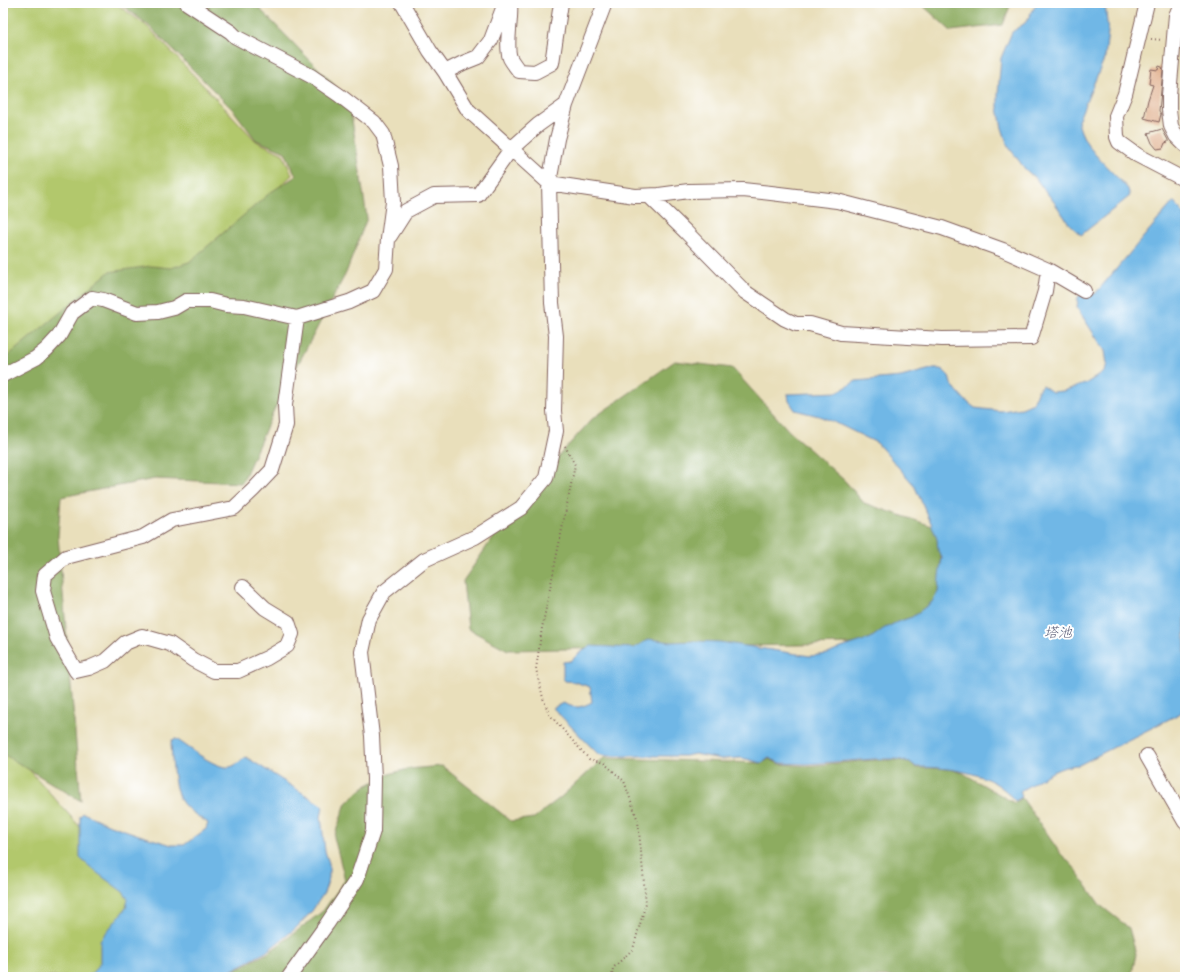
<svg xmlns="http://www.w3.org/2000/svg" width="1188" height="980" font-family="Dekko,'Klee One',sans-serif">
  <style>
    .green { fill: #b2c86c; stroke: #7e744c }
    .forest { fill: #8dac60; stroke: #6c6646 }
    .water { fill: #6fb7e6; stroke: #5c6b88 }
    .building { fill: #dfac87 }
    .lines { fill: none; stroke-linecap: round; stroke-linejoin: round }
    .minor-casing { stroke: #82625d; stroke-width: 16 }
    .path { stroke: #82625d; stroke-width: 2; stroke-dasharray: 1 3; stroke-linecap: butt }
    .minor { stroke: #fff; stroke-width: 14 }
    .labels { text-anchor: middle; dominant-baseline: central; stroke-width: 4; stroke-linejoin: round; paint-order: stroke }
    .water-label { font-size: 14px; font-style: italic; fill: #595c76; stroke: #fff }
  </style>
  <rect width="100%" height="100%" fill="#fff"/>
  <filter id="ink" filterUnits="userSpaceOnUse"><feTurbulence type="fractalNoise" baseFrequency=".025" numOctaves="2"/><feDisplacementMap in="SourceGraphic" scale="8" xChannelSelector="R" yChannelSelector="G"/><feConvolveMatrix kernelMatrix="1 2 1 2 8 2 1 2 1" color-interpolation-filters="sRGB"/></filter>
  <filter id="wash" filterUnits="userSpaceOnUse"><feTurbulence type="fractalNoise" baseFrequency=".012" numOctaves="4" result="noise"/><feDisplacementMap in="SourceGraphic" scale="16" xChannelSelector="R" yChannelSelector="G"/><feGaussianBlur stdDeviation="0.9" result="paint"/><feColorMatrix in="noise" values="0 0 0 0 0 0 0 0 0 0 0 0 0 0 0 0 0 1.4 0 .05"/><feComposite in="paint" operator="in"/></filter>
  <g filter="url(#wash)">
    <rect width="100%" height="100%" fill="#e9dfbb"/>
    <path class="green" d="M3 3H115L148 27 256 141 283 154 292 175 235 229 184 281 3 364Z
      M3 740 126 879 132 909 130 977H3Z"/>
    <path class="forest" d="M119 3H254L349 100 367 218 346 273 274 410 242 483 155 479 61 497 58 536 81 801 3 754V360L109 272 151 266 171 268 189 262 271 192 296 176 285 152 256 140 234 111 148 25Z
      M920 3H1011L1003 25 951 31Z
      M675 361 732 368 789 431 845 481 864 503 938 528 944 594 910 632 857 644 508 650 468 629 463 581 519 500 592 419Z
      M604 758 762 763 769 759 780 764 806 766 874 760H897L910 762 916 768H933L949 769 963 773 1014 803 1022 798 1060 853 1073 866 1100 905 1129 928 1136 954 1131 977H220L268 953 323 911 345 880 334 837 346 803 364 787 389 774 408 769 442 766 511 821 534 818 561 797Z"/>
    <path class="water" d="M1037 3H1105L1108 32 1105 57 1078 121C1083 149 1110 168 1128 189L1130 196 1081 235 1070 225 1054 202 1036 179 1025 169 1008 146 1002 128 998 108V94L1001 58 1012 32 1025 23Z
      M1174 201 1185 216V701L1181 713 1079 765C1058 765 1038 781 1020 791L1022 797 1015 801C1011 797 1007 791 1002 788 982 771 941 767 916 767L910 762 896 759H874L806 764 780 763 769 758 762 763 742 758 721 759 695 754 685 756H608L598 754 553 708 563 703C576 709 580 708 592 702L590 687 575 682 565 681 563 678V662L571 661 578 654 591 646 634 648 649 639 672 642 694 641 720 642 810 656 828 654 841 648 871 638 883 629 897 622 912 617 932 602 938 592 939 576 942 557 938 551 937 539 931 523 914 485 877 443 836 423 819 416 795 410 789 401 788 394 838 392 856 381 901 377 931 369H942L949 376 951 384 965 400 975 408 1001 411 1022 408 1033 403 1038 390 1042 385 1052 392 1063 391 1085 384 1104 372 1107 364 1105 351 1077 308 1078 297 1087 289 1095 294Z
      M176 739C188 746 219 773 233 766 237 764 242 760 246 757L323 806 321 817 325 851 329 863V878L324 893 312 911 296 928 266 952 219 977H86L93 972 100 963V940L126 908 128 899 123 892 96 872 80 858V816L83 813 110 825 142 836 172 845H184L206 829 208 823C198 816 186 810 180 799 173 787 172 757 171 743L172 740Z"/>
    <g id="blocks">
      <path class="building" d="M1159 66 1162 67 1163 70 1159 111 1161 114 1159 122 1144 118 1148 100 1153 85 1149 84 1151 69 1158 70Z
        M1162 129 1168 140V142L1165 143 1163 148 1157 149 1152 143 1148 133Z"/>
    </g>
  </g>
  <g filter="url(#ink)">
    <use href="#blocks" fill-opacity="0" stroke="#82625d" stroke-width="1"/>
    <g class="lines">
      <g class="minor-casing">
        <path id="minor" d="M402 3 430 51 445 72 468 110 549 183 635 196 659 195 689 191 743 190 771 193 837 201 942 228 1003 250 1048 270 1084 291
          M510 3C512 18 505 45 510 58 512 62 516 67 519 71L535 72 552 63 561 3
          M1147 3 1125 94 1116 116 1117 137 1119 142 1137 155 1185 180
          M1185 3 1176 15 1175 26 1169 95V110L1171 126 1176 136 1185 145
          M445 72 463 63 478 57 491 40 505 3
          M649 196 686 232 745 292 785 319 796 324H810L841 333 942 339 1031 338 1045 291 1048 270
          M390 236 406 211 434 196 478 195 511 149 538 125 566 105
          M3 375 36 358 47 349 59 336 72 313 92 298 103 300 137 313 158 312 174 308 186 301H210L226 305 244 306 297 318 349 302 373 291 386 269 388 239 393 202 391 166 383 134 374 122 339 95 311 76 236 37 231 32 187 3
          M243 587 265 608 288 622 292 634 287 646 267 658 238 671H214L193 660 170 644 142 636 125 643 105 661 89 668 76 671 57 638 43 591 45 575 66 557 143 537 172 520 234 508 253 490 272 470 286 425 285 405 297 318
          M1147 756 1185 822
          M289 977 327 924 357 879 373 831 374 779 372 736 362 652 369 619 384 592 424 560 475 537 521 508 546 478 556 431 554 411 556 336 552 303 549 183 557 139 566 105 605 3"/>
      </g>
      <path class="path" d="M540 3V7L542 3
        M1151 39 1162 40
        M565 446 575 465 542 628 536 669 543 698 549 714 589 759 604 763 624 781 638 821 646 903 633 949 613 968 612 977"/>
      <use href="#minor" class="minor"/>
    </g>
  </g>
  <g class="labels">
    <g class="water-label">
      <text x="1058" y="634">塔池</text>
    </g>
  </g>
  <rect width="1188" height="980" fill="none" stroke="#fff" stroke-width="16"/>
</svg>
